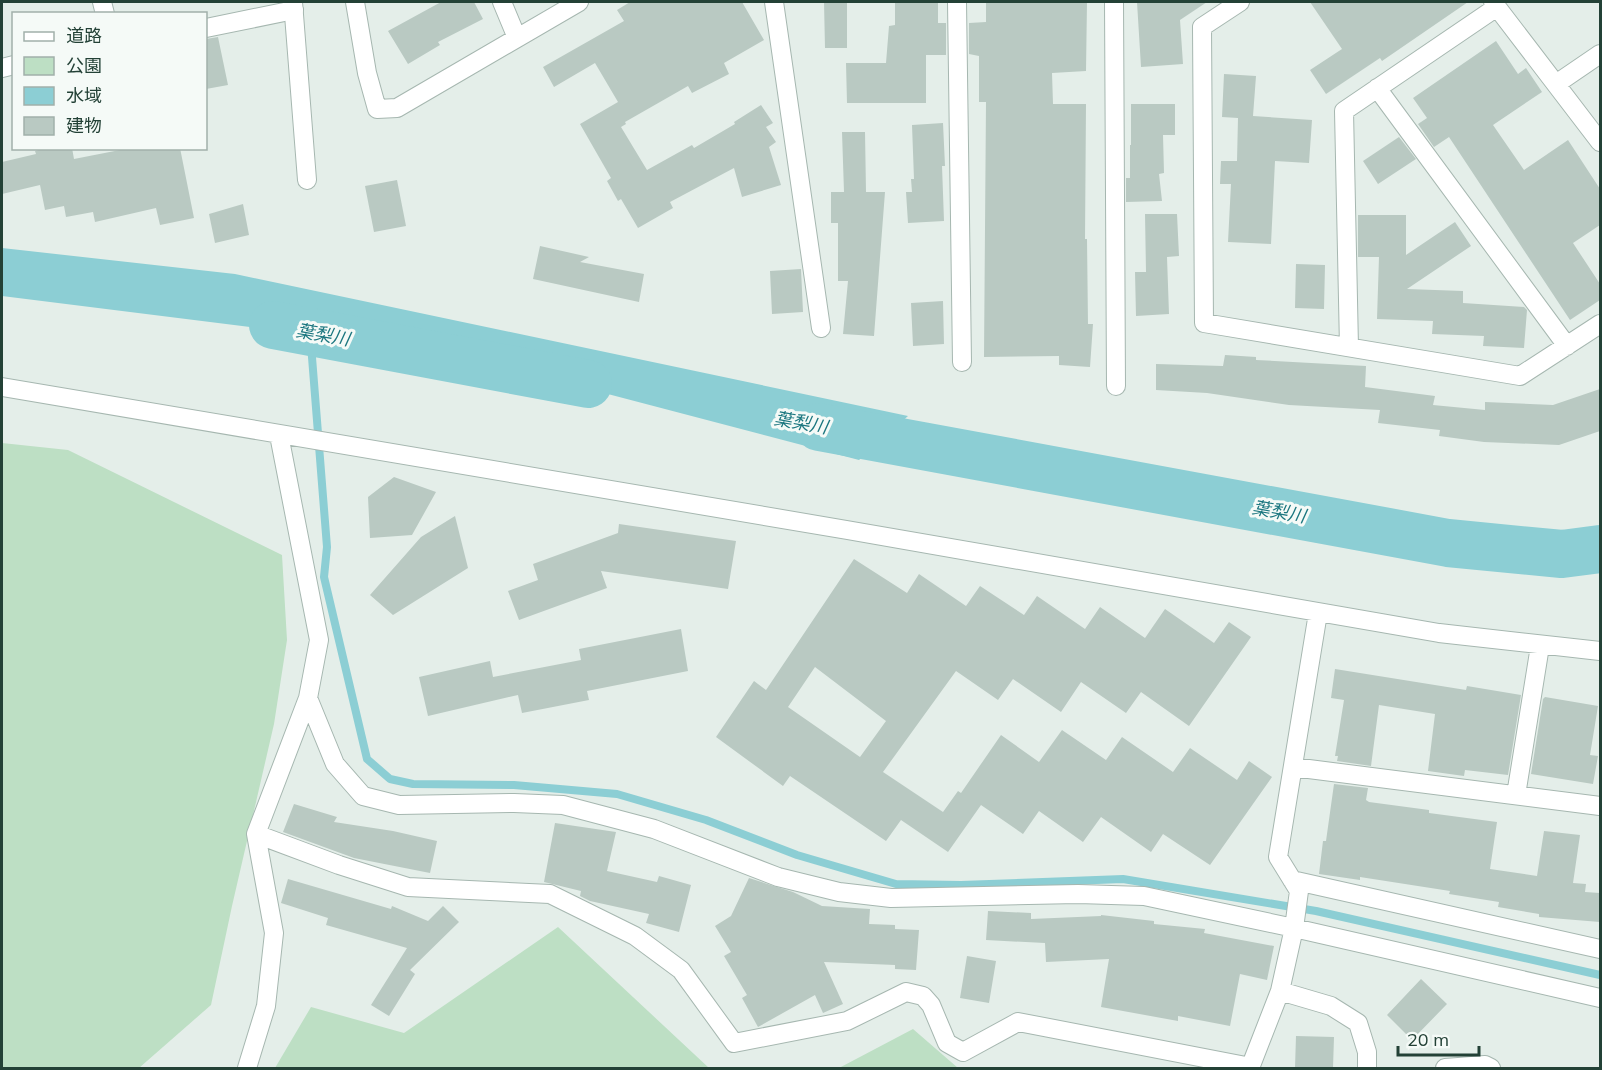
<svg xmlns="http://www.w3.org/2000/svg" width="1602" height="1070" font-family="Mulish,'Noto Sans JP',sans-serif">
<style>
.green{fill:#bddfc4}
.water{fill:#8cced4}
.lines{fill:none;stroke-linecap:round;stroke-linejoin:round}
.stream{stroke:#8cced4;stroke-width:8}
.river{stroke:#8cced4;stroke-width:48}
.building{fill:#b9c9c2;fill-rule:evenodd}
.minor-casing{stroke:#a6b7b0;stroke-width:20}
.tertiary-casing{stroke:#a6b7b0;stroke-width:20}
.minor{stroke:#fff;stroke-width:18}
.tertiary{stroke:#fff;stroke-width:18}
.labels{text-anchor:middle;stroke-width:6;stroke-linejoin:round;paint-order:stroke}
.water-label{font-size:18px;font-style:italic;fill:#1b767f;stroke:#f5faf7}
</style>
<rect width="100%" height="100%" fill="#e4eee9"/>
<!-- green -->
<path class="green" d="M2 443 68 450 282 555 287 640 274 724 232 906 211 1005 139 1068H2Z
M558 927 709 1068H275L311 1007 404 1033Z
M913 1029 958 1068H839Z"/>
<!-- water -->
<path class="water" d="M2 248 235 274 908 416 859 460 524 372 339 338 2 296Z"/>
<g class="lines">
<!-- stream -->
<path class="stream" d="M310 332 327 547 324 577 367 759 390 779 413 784 514 785 617 794 706 820 797 855 896 884 961 885 1123 879 1316 911 1600 975"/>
<!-- river -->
<path class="river" d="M273 325 588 384
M819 427 1448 543 1562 554 1600 549"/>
</g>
<!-- building -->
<path class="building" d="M441 2H474L483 19 438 42 440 45 408 64 388 31Z
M630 2H742L764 40 724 63 729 74 692 93 688 86 625 122 626 124 621 127 647 170 692 145 694 148 735 124 734 122 761 105 773 123 766 127 776 142 769 147 781 185 742 197 734 168 670 202 673 208 638 228 621 199 618 201 607 181 611 178 580 124 618 102 595 63 554 87 543 67 624 21 617 10Z
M824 2H847V48H825Z
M895 2H938V23H946V55H926V103H847L846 63H886L889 26 895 25Z
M986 2H1087L1086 71 1052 73 1053 104H1086L1085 239H1087L1088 324H1093L1090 367 1059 365V356L984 357 986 102H979V56L969 54V23L986 22Z
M1137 2H1207L1180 20 1183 64 1141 67Z
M1310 2H1468L1382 61 1380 58 1326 94 1310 70 1342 49Z
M218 37 228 85 206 89V39Z
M1496 41 1518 74 1526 68 1542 92 1493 125 1524 170 1568 140 1600 189V225L1573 243 1600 284V300L1570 320 1449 137 1434 147 1418 124 1427 118 1413 98Z
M1224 74 1256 76 1253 116 1312 120 1309 163 1275 161 1271 244 1228 242 1231 184H1220L1221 161H1237L1238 118 1222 117Z
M1131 104H1175V135H1163L1164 173 1159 174 1162 201 1126 202V178H1130V145H1131Z
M943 123 945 166H942L944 221 908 223 906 192H912L911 179H914L912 125Z
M842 132H865L866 192H885L874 336 843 334 848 281H838V223H831V192H844Z
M1399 137 1416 159 1378 184 1363 161Z
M46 148H72L74 159 130 148H180L194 218 160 225 156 208 95 222 93 212 66 217 64 206 45 210 40 185 2 194V162L36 154 35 151Z
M397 180 406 226 374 232 365 186Z
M243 204 249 235 215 243 209 214Z
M1145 214H1177L1179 256 1167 257 1169 314 1136 316 1135 272H1146Z
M1358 215H1406V255L1455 222 1471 246 1407 289 1463 291V303L1524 307 1527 310 1524 348 1483 346 1484 336 1432 334 1433 321 1377 319 1379 257H1358Z
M540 246 589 257 580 262 644 274 639 302 533 279Z
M1296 264 1325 265 1324 309 1295 308Z
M801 269 803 312 772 314 770 271Z
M943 301 944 344 913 346 911 303Z
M1225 355 1256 357V360L1366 366 1365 387 1435 396 1433 405 1485 410V402L1553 405 1600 389V431L1559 445 1484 442 1439 436 1440 430 1378 423 1380 410 1289 405 1207 393 1156 390V364L1223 366Z
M394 477 436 492 412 535 370 538 368 497Z
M455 516 468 568 393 615 370 595 421 537Z
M619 524 736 541 728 589 601 571 607 588 519 620 508 591 538 580 533 564 618 533Z
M854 559 907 593 919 574 966 606 980 586 1024 615 1037 596 1085 629 1100 607 1145 638 1165 609 1214 643 1229 622 1251 637 1189 726 1141 692 1126 713 1081 682 1061 712 1013 679 998 700 956 671 883 772 943 812 958 791 961 793 1001 735 1039 762 1062 730 1106 760 1122 737 1173 772 1190 748 1237 780 1249 761 1272 777 1210 865 1163 834 1151 852 1101 817 1083 842 1039 811 1023 834 981 805 948 852 901 820 886 841 790 776 783 786 716 737 754 681 766 690ZM815 667 886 721 860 757 788 707Z
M681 629 688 671 587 691 589 700 522 713 518 695 428 716 419 677 490 661 493 677 581 660 579 649Z
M1335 669 1466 690 1467 686 1521 695 1508 775 1465 770 1464 776 1428 771 1435 714 1379 705 1371 766 1337 761 1338 756H1335L1344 700 1331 698Z
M1545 697 1598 706 1590 755 1598 756 1593 784 1531 774 1543 699Z
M1334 784 1368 788 1366 800 1369 802 1429 810V813L1497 822 1490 869 1537 876 1544 831 1580 835 1573 883 1586 884 1585 892 1600 893V922L1539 917V914L1498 907 1499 902 1449 894 1450 891 1360 877V880L1319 874 1323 841H1326Z
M294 804 337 817 334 822 393 831 437 841 430 873 354 858 283 832Z
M555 823 616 832 607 871 657 882 659 876 691 885 679 932 646 923 649 914 590 901 580 896 581 891 544 882Z
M749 878 793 892 822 906 870 909 869 924 895 925V929L919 930 916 970 895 969V965L824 962 843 1004 823 1013 815 995 758 1027 742 998 747 995 724 956 731 952 715 926 731 916Z
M288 879 391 909 392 906 428 921 443 906 459 922 410 970 415 974 389 1016 371 1005 407 948 326 925 328 918 281 903Z
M988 911 1031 913V919L1101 916V915L1154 921V924L1205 929 1204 933 1274 946 1267 980 1240 974 1230 1026 1178 1016V1021L1101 1007 1109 959 1046 962 1045 943 986 940Z
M967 956 996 961 989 1003 960 998Z
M1421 979 1447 1004 1412 1040 1387 1015Z
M1296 1036 1334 1037 1333 1068H1295Z"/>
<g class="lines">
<defs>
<path id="minor" d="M102 2 105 14
M355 2 367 73 377 109 397 108 579 2
M502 2 517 38
M774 2 821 328
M957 2 962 362
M1114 2 1116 386
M1240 2 1202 27 1204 323 1520 376 1600 324
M1493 2 1600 142
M206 28 294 10
M2 68 14 65
M1556 84 1600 54
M1377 88 1567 346
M1349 347 1344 111 1497 7
M2 387 847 530 1439 633 1600 651
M279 435 319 640 308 698 335 764 363 796 399 805 514 803 563 805 654 829 778 877 839 892 891 898 1078 894 1144 896 1294 928 1600 998
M1293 767 1600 806
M1516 795 1540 646
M256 834 339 865 408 887 550 894 635 936 681 970 734 1043 847 1021 906 992 923 996 931 1005 947 1043 963 1052 1018 1022 1251 1067
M1292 880 1600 949
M1280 991 1331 1006 1358 1023 1367 1052V1068
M247 1068 266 1006 274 933 256 834 308 698
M1250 1068 1280 991 1294 928 1299 891 1278 857 1318 613
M1445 1068 1485 1065 1491 1068"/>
<path id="tertiary" d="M293 2 307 180"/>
</defs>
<!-- minor casing -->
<use href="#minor" class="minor-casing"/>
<!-- tertiary casing -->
<use href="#tertiary" class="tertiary-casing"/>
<!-- minor -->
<use href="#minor" class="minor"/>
<!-- tertiary -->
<use href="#tertiary" class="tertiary"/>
</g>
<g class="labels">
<!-- water labels -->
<g class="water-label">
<text transform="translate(323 335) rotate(10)" y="6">葉梨川</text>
<text transform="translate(801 423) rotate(10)" y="6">葉梨川</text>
<text transform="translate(1279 512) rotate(10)" y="6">葉梨川</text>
</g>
</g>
<!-- border -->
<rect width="1602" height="1070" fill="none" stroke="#234136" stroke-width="6"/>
<!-- legend -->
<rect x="12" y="12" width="195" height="138" fill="#f5faf7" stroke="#a1b0aa" stroke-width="1.5"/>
<rect x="24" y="32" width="30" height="9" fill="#ffffff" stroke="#a1b0aa" stroke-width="1.5"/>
<text x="66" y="42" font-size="18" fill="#234136">道路</text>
<rect x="24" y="57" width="30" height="18" fill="#bddfc4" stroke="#a1b0aa" stroke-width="1.5"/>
<text x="66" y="72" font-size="18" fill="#234136">公園</text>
<rect x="24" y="87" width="30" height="18" fill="#8cced4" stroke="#a1b0aa" stroke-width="1.5"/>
<text x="66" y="102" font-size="18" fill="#234136">水域</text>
<rect x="24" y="117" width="30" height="18" fill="#b9c9c2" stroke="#a1b0aa" stroke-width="1.5"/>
<text x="66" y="132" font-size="18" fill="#234136">建物</text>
<!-- scale -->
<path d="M1398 1046v9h81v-9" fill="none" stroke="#234136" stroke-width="3"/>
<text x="1407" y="1046" font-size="18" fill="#234136" stroke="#f5faf7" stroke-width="4.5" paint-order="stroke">20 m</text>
</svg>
